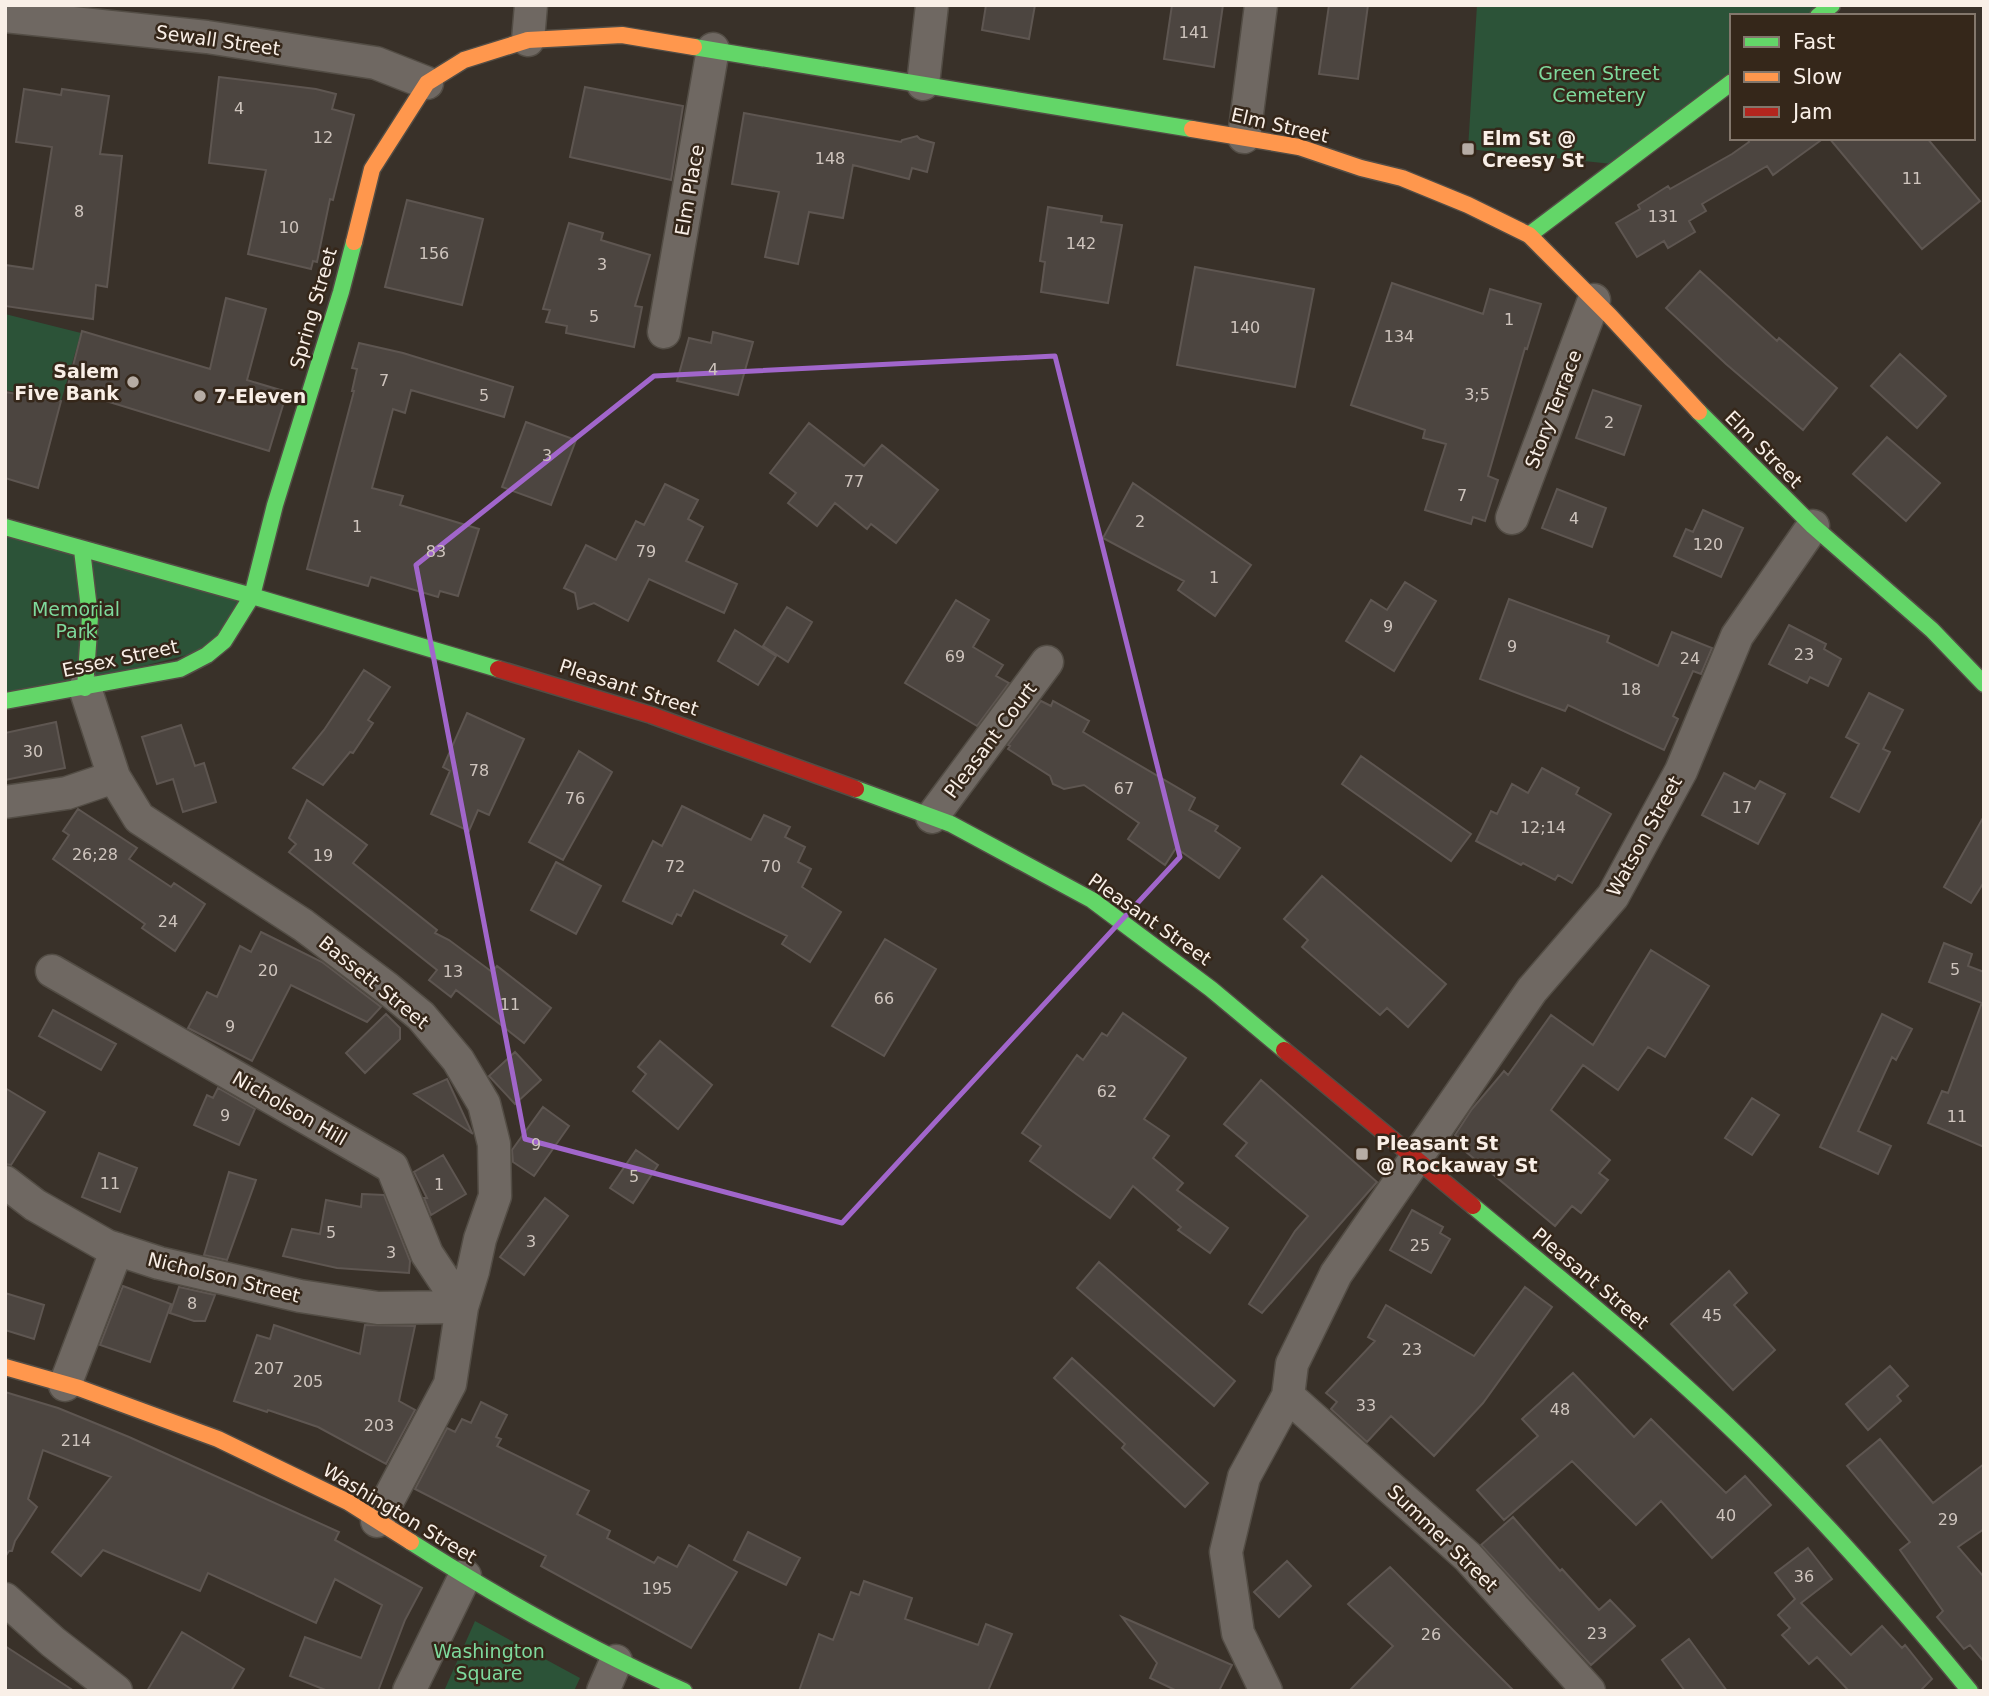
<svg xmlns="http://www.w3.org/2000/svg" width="1989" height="1696" font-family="'DejaVu Sans',sans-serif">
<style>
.green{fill:#2c5338}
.building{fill:#4c4540;stroke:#5e5651;stroke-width:2}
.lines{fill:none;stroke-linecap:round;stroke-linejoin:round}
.street-casing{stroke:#534d45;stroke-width:35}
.fast-casing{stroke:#534d45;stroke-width:19}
.slow-casing{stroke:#534d45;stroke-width:19}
.jam-casing{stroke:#534d45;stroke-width:19}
.street{stroke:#6f6862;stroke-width:32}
.fast{stroke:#63d668;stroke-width:16}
.slow{stroke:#ff974d;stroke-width:16}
.jam{stroke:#b3261e;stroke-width:16}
.marked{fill:none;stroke:#a166cb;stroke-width:5;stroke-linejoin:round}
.poi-dot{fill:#b6aca4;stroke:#35271a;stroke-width:2.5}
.labels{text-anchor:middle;stroke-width:5;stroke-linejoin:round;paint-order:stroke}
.number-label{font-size:16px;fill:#cec4bd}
.street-label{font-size:19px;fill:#f9efe7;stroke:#35271a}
.park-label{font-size:19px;fill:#7ed99c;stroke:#35271a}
.poi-label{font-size:19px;font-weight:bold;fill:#f9efe7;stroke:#35271a;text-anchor:start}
</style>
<rect width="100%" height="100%" fill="#393129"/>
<!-- green -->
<path class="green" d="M1477 5H1830L1816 16H1732V81L1622 165 1468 149Z
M5 314 81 333 61 401 5 390Z
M5 527 252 596 219 647 5 701Z
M475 1621 580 1678 574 1691H444Z"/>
<!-- building -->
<path class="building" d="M986 5H1035L1029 39 982 30Z
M1172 5H1223L1214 67 1164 59Z
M1329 5H1368L1358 79 1319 74Z
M219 77 316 89 336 94 332 109 354 115 333 200 330 199 317 262 313 261 311 269 248 254 266 170 209 163Z
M585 87 683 106 671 180 570 157Z
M24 89 61 95 62 89 109 96 100 154 122 156 107 287 96 285 93 319 5 306V265L33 269 52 147 16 142Z
M744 113 901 142 902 140 917 136 920 139 934 143 927 172 912 168 909 179 853 165 843 218 809 212 798 264 765 257 779 192 732 184Z
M1747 138H1824L1773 175 1767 166 1702 204 1706 211 1689 221 1695 232 1668 248 1664 241 1637 257 1616 223 1640 209 1638 205 1668 186 1670 189 1732 154 1749 142Z
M1829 138H1927L1980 201 1922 249Z
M407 200 483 219 462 305 385 287Z
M1048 207 1102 216 1101 222 1122 225 1108 303 1041 292 1045 262 1040 261Z
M569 223 603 233 601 240 650 255 635 306 642 307 634 347 566 333 567 326 546 322 550 310 543 309Z
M1195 267 1314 289 1295 387 1177 365Z
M1700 271 1777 341 1779 338 1837 388 1803 430 1726 364 1666 308Z
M1392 283 1483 314 1490 289 1541 304 1527 349 1525 348 1488 476 1498 480 1485 521 1473 517 1471 524 1425 510 1446 444 1423 438 1425 430 1351 405Z
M226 298 266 309 247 380 287 392 269 451 67 389 82 331 210 369Z
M713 332 753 342 738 395 677 381 689 338 711 343Z
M359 343 403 353 513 387 504 417 411 390 405 413 393 409 372 488 403 496 400 505 479 529 458 596 440 591 438 597 371 577 368 586 307 569 354 391H352L357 369 352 368Z
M1900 354 1946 396 1917 428 1871 386Z
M1593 390 1641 406 1624 455 1576 438Z
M5 392 61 401 38 488 5 478Z
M526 422 576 440 551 505 502 487Z
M809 423 864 466 882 445 938 490 896 543 871 524 867 529 835 503 817 526 788 503 796 493 770 473Z
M1887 437 1940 483 1906 521 1853 474Z
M1133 483 1251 565 1215 616 1178 590 1184 581 1103 538Z
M665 484 698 500 688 519 703 527 686 561 737 584 724 613 649 579 628 621 594 603 578 609 575 593 564 588 586 545 616 560 636 521 644 525Z
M1557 489 1606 508 1592 547 1542 528Z
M1703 510 1743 528 1721 577 1674 556 1686 529 1693 532Z
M1405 582 1436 601 1394 671 1346 641 1371 600 1387 610Z
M1509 599 1609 636 1607 642 1658 666 1672 632 1712 648 1701 674 1693 671 1673 716 1678 719 1664 750 1568 705 1565 711 1480 679Z
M956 600 989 620 973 647 1003 665 996 676 1009 683 977 726 905 683Z
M787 607 812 622 788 662 763 646Z
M1789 625 1826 644 1824 649 1841 659 1828 686 1810 677 1807 683 1769 664Z
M735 630 776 656 758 685 718 661Z
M364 670 390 687 368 720 373 723 353 753 350 752 323 785 293 768 324 730Z
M1869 693 1903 710 1883 749 1890 752 1859 812 1831 797 1859 744 1846 737Z
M1041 701 1051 706 1053 701 1089 721 1083 732 1195 798 1189 810 1218 826 1215 831 1240 848 1219 878 1176 848 1165 865 1128 839 1139 823 1084 785 1064 789 1053 784 1050 776 1008 749 1010 746 1008 745Z
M467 713 524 739 489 815 478 810 469 831 431 814 450 771 443 767Z
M56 722 65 768 5 780V733Z
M181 725 195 766 204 763 216 802 183 812 173 779 157 784 142 737Z
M579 751 612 772 563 860 529 842Z
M1361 756 1471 834 1451 861 1342 784Z
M1542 768 1579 788 1576 794 1611 814 1572 883 1558 875 1555 880 1523 863 1521 865 1476 841 1491 811 1497 814 1512 784 1528 793Z
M1724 773 1755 789 1760 781 1785 794 1758 844 1702 815Z
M307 800 367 845 353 863 437 930 435 933 449 940 492 972 497 966 551 1008 524 1043 456 990 451 997 429 980 437 970 289 852 296 844 289 838Z
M682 806 751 840 764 815 790 827 785 837 805 847 798 862 811 869 802 887 841 912 810 962 782 944 787 936 694 890 681 916 677 914 672 924 623 901 653 841 662 846Z
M78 809 137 848 129 859 171 887 174 883 205 904 175 951 142 928 145 924 53 859 69 835 63 831Z
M1984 816V882L1971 903 1944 887Z
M556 862 601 886 576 934 531 910Z
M1322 876 1446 984 1408 1027 1387 1008 1380 1015 1302 947 1308 940 1284 919Z
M261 932 322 962 381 1007 367 1022 291 985 252 1061 188 1028 207 992 217 997 240 946 251 952Z
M885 939 936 969 884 1056 832 1026Z
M1944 943 1972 954 1968 966 1984 972V1004L1929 982Z
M1651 950 1709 986 1665 1057 1648 1047 1618 1090 1583 1065 1551 1110 1610 1160 1599 1173 1608 1180 1581 1213 1572 1206 1555 1226 1466 1152 1470 1148 1455 1135 1472 1109 1504 1071 1508 1075 1551 1015 1593 1045Z
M1981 1005H1984V1147L1928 1123 1942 1091 1948 1093Z
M53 1010 116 1044 101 1070 39 1036Z
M1123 1013 1186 1058 1144 1119 1169 1136 1153 1158 1183 1183 1177 1190 1228 1228 1210 1253 1178 1230 1181 1227 1133 1186 1110 1218 1030 1161 1041 1146 1022 1133 1077 1055 1083 1060 1102 1033 1107 1036Z
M386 1014 400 1028V1039L365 1073 346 1053Z
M1882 1014 1912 1029 1896 1060 1892 1057 1858 1131 1891 1146 1878 1174 1820 1147Z
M660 1041 712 1085 678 1129 633 1091 646 1074 638 1067Z
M515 1052 541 1080 515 1104 489 1076Z
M447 1079 472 1133 473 1134 414 1094Z
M1261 1080 1377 1182 1262 1313 1249 1304 1295 1231 1308 1216 1236 1156 1247 1143 1224 1124Z
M5 1088 45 1112 11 1165 5 1164Z
M218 1088 255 1109 239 1145 194 1125 207 1095 213 1098Z
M1752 1098 1779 1115 1752 1155 1725 1138Z
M543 1107 569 1126 534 1176 513 1162 512 1150Z
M636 1150 658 1165 633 1203 610 1188Z
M99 1153 137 1168 120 1212 82 1197Z
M443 1155 466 1194 431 1215 424 1198H427L414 1172Z
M229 1172 256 1180 227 1260 204 1255Z
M362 1194 384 1195 410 1261 409 1273 337 1268 283 1256 292 1229 320 1234 326 1200 361 1207Z
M545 1198 568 1216 524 1275 500 1257Z
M1412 1210 1443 1227 1440 1233 1450 1239 1431 1273 1390 1250Z
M1099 1262 1235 1381 1214 1406 1077 1288Z
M1729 1271 1747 1293 1734 1305 1775 1350 1733 1390 1671 1324Z
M123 1286 171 1304 150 1362 100 1345Z
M179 1287 215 1295 205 1321H194L170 1313Z
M1525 1287 1552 1307 1483 1403 1434 1456 1391 1416 1367 1442 1331 1409 1337 1402 1326 1393 1375 1341 1368 1337 1386 1305 1474 1356Z
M5 1293 44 1305 34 1339 5 1330Z
M274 1325 360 1354 365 1325 415 1326 399 1401 415 1410 386 1464 318 1427 268 1410 267 1412 234 1401 257 1335 270 1339Z
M1072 1358 1208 1483 1185 1507 1122 1448 1125 1444 1054 1378Z
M1890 1366 1908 1386 1897 1396 1901 1401 1868 1430 1846 1404Z
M1573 1373 1634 1437 1651 1419 1726 1493 1745 1476 1771 1505 1712 1558 1661 1501 1636 1525 1572 1461 1504 1520 1477 1490 1538 1436 1522 1419Z
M5 1392 58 1408 129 1437 339 1532 335 1540 422 1588 405 1620 378 1691H328L290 1676 305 1637 361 1658 382 1605 335 1579 316 1623 208 1573 200 1591 103 1550 81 1576 52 1552 111 1477 43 1450 28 1499 37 1507 15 1541 12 1551H9L5 1557Z
M481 1402 507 1415 496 1437 501 1439 497 1446 589 1491 577 1514 610 1531 607 1538 654 1563 658 1557 677 1567 689 1545 737 1572 691 1648 541 1566 546 1556 415 1489 447 1428 455 1432 462 1419 471 1423Z
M1880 1439 1933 1503 1984 1464V1529L1958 1547 1984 1577V1662L1970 1645 1964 1649 1937 1617 1943 1611 1900 1550 1910 1542 1847 1466Z
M1513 1517 1560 1571 1562 1569 1599 1610 1610 1600 1635 1626 1591 1665 1481 1545Z
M748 1532 800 1558 786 1585 734 1560Z
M1808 1548 1832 1579 1801 1603 1851 1655 1882 1626 1902 1648 1905 1645 1932 1679 1920 1691H1849L1817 1657 1809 1664 1782 1635 1790 1628 1778 1615 1795 1599 1775 1573Z
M1287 1561 1311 1586 1279 1617 1254 1592Z
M1390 1567 1514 1691H1349L1393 1646 1348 1604Z
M864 1581 912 1598 905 1619 978 1645 986 1624 1012 1634 988 1691H799L819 1634 833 1640 851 1592 859 1595Z
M1122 1617 1232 1665 1219 1691H1177L1150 1678 1157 1663Z
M182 1632 244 1669 231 1691H147Z
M1689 1639 1727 1691H1685L1662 1660Z
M5 1646 74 1691H5Z"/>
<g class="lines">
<defs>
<path id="street" d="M5 16 207 37 376 63 427 83
M528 40 531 5
M923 84 932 5
M1244 137 1261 5
M664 332 713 49
M1512 518 1594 300
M85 688 114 777 139 818 303 925 387 988 421 1016 458 1060 484 1104 494 1144 495 1196 480 1239 473 1271 462 1307 450 1384 377 1521
M5 802 67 793 114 777
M932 817 1047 662
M52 971 392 1167 427 1254 462 1307
M5 1182 35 1205 107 1246 159 1263 300 1296 378 1308 462 1307
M65 1385 117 1249
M1288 1396 1468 1557 1589 1691
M5 1599 53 1642 116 1691
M409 1691 465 1576
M603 1691 616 1661
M1266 1691 1238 1633 1226 1552 1244 1477 1288 1396 1292 1364 1336 1274 1532 990 1613 896 1681 771 1737 636 1813 526"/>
<path id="fast" d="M1818 16 1832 5
M694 47 1192 129
M1529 235 1732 82
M354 242 341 292 275 505 252 596 498 669
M1699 412 1813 526 1932 630 1984 684
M5 527 252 596 224 641 207 655 180 669 5 701
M82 550 90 617 85 688
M856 789 951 824 1092 900 1211 989 1284 1050
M1473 1206C1568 1285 1665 1363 1753 1450 1830 1526 1902 1608 1970 1691
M411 1542C499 1598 589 1649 684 1691"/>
<path id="slow" d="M1192 129 1299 147 1361 168 1402 178 1468 205 1529 235 1610 316 1699 412
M354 242 372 169 427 83 464 60 528 40 622 35 694 47
M5 1367 79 1388 218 1439 348 1502 411 1542"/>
<path id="jam" d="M498 669 651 715 856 789
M1284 1050 1473 1206"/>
</defs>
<!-- street casing -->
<use href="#street" class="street-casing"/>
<!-- fast casing -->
<use href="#fast" class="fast-casing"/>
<!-- slow casing -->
<use href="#slow" class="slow-casing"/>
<!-- jam casing -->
<use href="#jam" class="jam-casing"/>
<!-- street -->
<use href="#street" class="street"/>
<!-- fast -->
<use href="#fast" class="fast"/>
<!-- slow -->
<use href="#slow" class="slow"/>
<!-- jam -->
<use href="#jam" class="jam"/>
</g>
<!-- marked area -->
<path class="marked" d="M1055 356 1180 857 842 1223 525 1139 416 565 654 376Z"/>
<!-- markers -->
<g class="poi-dot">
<rect x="1461" y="142" width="14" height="14" rx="3.5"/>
<circle cx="133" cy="382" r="7"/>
<circle cx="200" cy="396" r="7"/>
<rect x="1355" y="1147" width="14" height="14" rx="3.5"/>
</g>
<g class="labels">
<!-- number labels -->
<g class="number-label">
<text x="1194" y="38">141</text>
<text x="239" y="114">4</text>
<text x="323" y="143">12</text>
<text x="830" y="164">148</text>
<text x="1912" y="184">11</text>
<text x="79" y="217">8</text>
<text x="1663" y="222">131</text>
<text x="289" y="233">10</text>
<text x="1081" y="249">142</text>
<text x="434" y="259">156</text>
<text x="602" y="270">3</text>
<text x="594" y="322">5</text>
<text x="1509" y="325">1</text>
<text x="1245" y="333">140</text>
<text x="1399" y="342">134</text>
<text x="713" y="375">4</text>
<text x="384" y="386">7</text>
<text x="1477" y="400">3;5</text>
<text x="484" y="401">5</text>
<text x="1609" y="428">2</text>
<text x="547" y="461">3</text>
<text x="854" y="487">77</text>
<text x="1462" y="501">7</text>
<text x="1574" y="524">4</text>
<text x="1140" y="527">2</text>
<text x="357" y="532">1</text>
<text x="1708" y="550">120</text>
<text x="436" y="557">83</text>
<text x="646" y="557">79</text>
<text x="1214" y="583">1</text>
<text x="1388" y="632">9</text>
<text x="1512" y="652">9</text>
<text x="1804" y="660">23</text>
<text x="955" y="662">69</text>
<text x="1690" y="664">24</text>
<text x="1631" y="695">18</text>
<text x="33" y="757">30</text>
<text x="479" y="776">78</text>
<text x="1124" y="794">67</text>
<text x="575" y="804">76</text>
<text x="1742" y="813">17</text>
<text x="1543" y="833">12;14</text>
<text x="95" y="860">26;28</text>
<text x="323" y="861">19</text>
<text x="675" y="872">72</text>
<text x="771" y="872">70</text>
<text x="168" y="927">24</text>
<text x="1955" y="975">5</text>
<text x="268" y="976">20</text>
<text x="453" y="977">13</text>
<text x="884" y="1004">66</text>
<text x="510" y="1010">11</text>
<text x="230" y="1032">9</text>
<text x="1107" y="1097">62</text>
<text x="225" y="1121">9</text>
<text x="1957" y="1122">11</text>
<text x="536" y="1150">9</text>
<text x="634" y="1182">5</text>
<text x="110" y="1189">11</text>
<text x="439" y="1190">1</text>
<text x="331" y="1238">5</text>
<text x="531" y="1247">3</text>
<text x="1420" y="1251">25</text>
<text x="391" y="1258">3</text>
<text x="192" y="1309">8</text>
<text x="1712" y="1321">45</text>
<text x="1412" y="1355">23</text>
<text x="269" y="1374">207</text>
<text x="308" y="1387">205</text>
<text x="1366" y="1411">33</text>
<text x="1560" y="1415">48</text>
<text x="379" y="1431">203</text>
<text x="76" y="1446">214</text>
<text x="1726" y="1521">40</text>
<text x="1948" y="1525">29</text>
<text x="1804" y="1582">36</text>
<text x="657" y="1594">195</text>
<text x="1597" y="1639">23</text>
<text x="1431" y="1640">26</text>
</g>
<!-- street labels -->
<g class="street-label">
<text transform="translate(218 40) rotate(8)" y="7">Sewall Street</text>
<text transform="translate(1280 125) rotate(13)" y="7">Elm Street</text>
<text transform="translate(689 190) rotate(-80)" y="7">Elm Place</text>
<text transform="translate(313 308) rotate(-74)" y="7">Spring Street</text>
<text transform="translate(1553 409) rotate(-69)" y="7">Story Terrace</text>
<text transform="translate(1764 449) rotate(45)" y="7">Elm Street</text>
<text transform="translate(120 658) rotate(-12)" y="7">Essex Street</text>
<text transform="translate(629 687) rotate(18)" y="7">Pleasant Street</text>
<text transform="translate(990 740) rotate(-53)" y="7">Pleasant Court</text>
<text transform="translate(1644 836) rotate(-61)" y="7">Watson Street</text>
<text transform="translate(1150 919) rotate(35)" y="7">Pleasant Street</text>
<text transform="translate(374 982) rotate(39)" y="7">Bassett Street</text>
<text transform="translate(290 1108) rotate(30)" y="7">Nicholson Hill</text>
<text transform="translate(224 1277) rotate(14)" y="7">Nicholson Street</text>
<text transform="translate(1591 1278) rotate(40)" y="7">Pleasant Street</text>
<text transform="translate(400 1513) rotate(31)" y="7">Washington Street</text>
<text transform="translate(1443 1538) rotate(44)" y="7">Summer Street</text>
</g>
<!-- park labels -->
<g class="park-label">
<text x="1599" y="80">Green Street<tspan x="1599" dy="22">Cemetery</tspan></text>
<text x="76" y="616">Memorial<tspan x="76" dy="22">Park</tspan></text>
<text x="489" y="1658">Washington<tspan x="489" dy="22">Square</tspan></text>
</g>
<!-- poi labels -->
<g class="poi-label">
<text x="1482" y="145">Elm St @<tspan x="1482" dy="22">Creesy St</tspan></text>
<text x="119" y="378" text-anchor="end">Salem<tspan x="119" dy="22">Five Bank</tspan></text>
<text x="214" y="403">7-Eleven</text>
<text x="1376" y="1150">Pleasant St<tspan x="1376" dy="22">@ Rockaway St</tspan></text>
</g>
</g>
<!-- border -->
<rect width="1989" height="1696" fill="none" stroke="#f9efe7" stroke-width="14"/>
<!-- legend -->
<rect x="1730" y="14" width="245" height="126" fill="#35271a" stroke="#83776c" stroke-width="2"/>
<rect x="1744" y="37" width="35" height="10" fill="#63d668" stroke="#83776c" stroke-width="2"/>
<text x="1793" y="49" font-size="21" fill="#f9efe7">Fast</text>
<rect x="1744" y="72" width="35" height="10" fill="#ff974d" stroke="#83776c" stroke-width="2"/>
<text x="1793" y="84" font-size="21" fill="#f9efe7">Slow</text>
<rect x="1744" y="107" width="35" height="10" fill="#b3261e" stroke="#83776c" stroke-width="2"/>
<text x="1793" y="119" font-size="21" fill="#f9efe7">Jam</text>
</svg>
